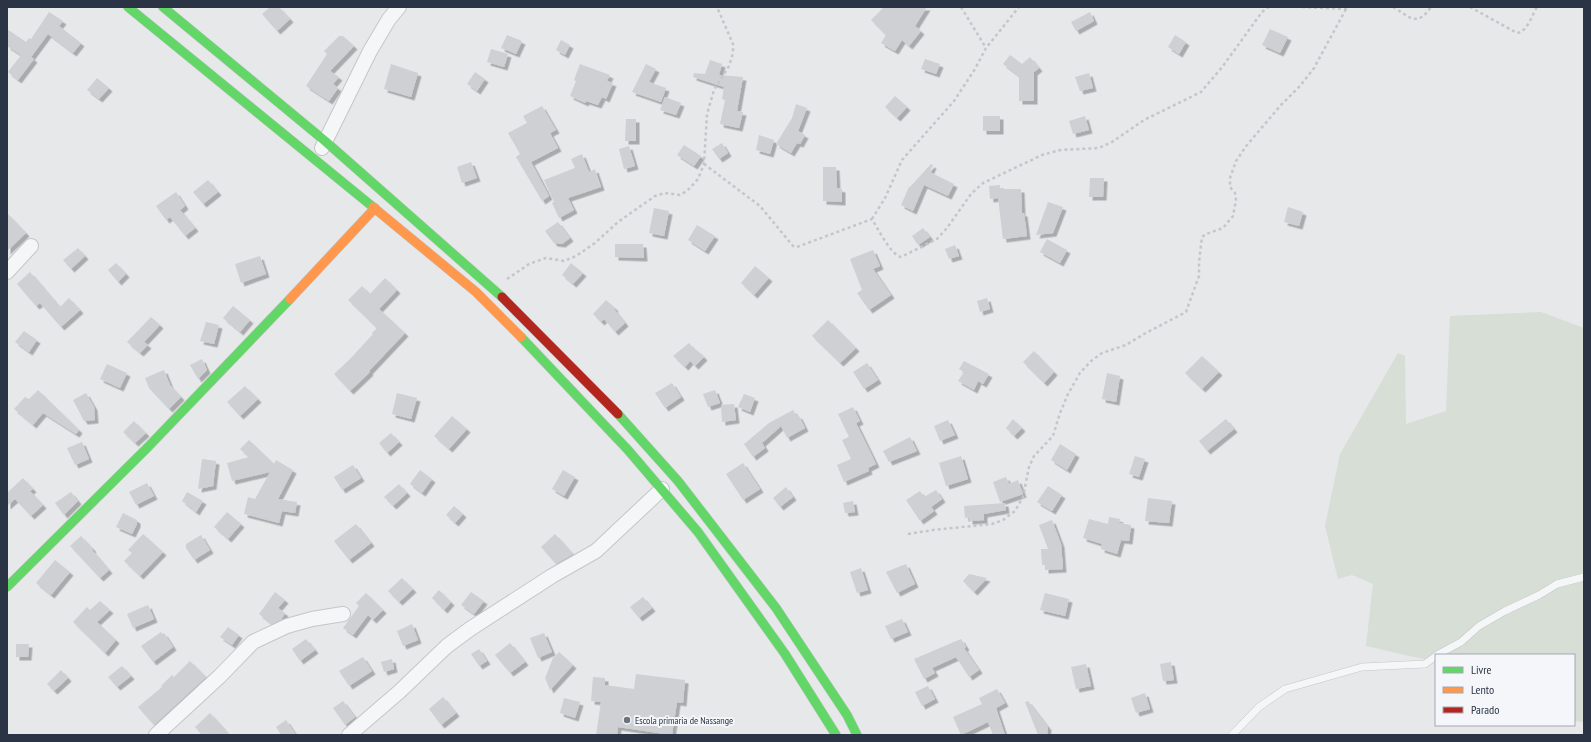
<svg xmlns="http://www.w3.org/2000/svg" width="1591" height="742" font-family="'PT Sans Narrow',sans-serif">
<style>
.green{fill:#d6ded6}
.building{fill:#ced0d3;filter:url(#shadow)}
.lines{fill:none;stroke-linecap:round;stroke-linejoin:round}
.lane-casing{stroke:#c4c6c8;stroke-width:8}
.street-casing{stroke:#c4c6c8;stroke-width:16}
.fast-casing{stroke:#c4c6c8;stroke-width:10}
.slow-casing{stroke:#c4c6c8;stroke-width:10}
.jam-casing{stroke:#c4c6c8;stroke-width:10}
.path{stroke:#c5c6ca;stroke-width:2.5;stroke-dasharray:3 3;stroke-linecap:butt}
.lane{stroke:#f5f6f7;stroke-width:7}
.street{stroke:#f5f6f7;stroke-width:14}
.fast{stroke:#63d668;stroke-width:9}
.slow{stroke:#ff974d;stroke-width:9}
.jam{stroke:#b3261e;stroke-width:9}
.poi-dot{fill:#6c737f;stroke:#f4f6f9;stroke-width:1.5}
.labels{text-anchor:middle;stroke-width:4;stroke-linejoin:round;paint-order:stroke}
.poi-label{font-size:10px;fill:#2b3445;stroke:#f4f6f9;text-anchor:start}
</style>
<defs>
<filter id="shadow"><feDropShadow dx="3.5" dy="3.5" stdDeviation="0" flood-color="#0004"/></filter>
</defs>
<rect width="100%" height="100%" fill="#e6e8ea"/>
<!-- green -->
<path class="green" d="M1541 312 1584 328V722L1574 721V655H1436V662L1366 646 1373 584 1352 575 1338 579 1325 526 1340 454 1398 353 1405 356 1406 424 1446 411 1450 316Z"/>
<!-- building -->
<path class="building" d="M270 7H279L290 19 277 31 262 14Z
M884 7H927L915 26 921 31 909 46 902 40 895 51 881 43 886 35 871 20Z
M49 12 63 21 59 26 81 43 73 53 48 34 31 57 34 59 18 80 8 72 21 55 7 46V29L26 42 29 38 31 39Z
M1090 12 1094 21 1076 31 1071 22Z
M1270 29 1288 37 1280 53 1262 45Z
M507 35 522 41 516 54 501 48Z
M1175 35 1186 42 1179 54 1168 47Z
M339 36H343L354 46 330 71 339 77 333 84 338 88 329 101 306 86 327 54 324 51Z
M561 40 570 45 565 55 556 50Z
M491 49 508 54 504 67 487 62Z
M1010 55 1022 64 1030 57 1039 68 1034 72V101H1019V76L1003 64Z
M925 59 940 64 936 74 921 69Z
M710 60 722 64 719 75 743 77 737 111 743 112 739 128 720 124 725 100 722 99 724 87 693 77 694 73 705 74Z
M391 64 418 73 411 97 384 89Z
M580 64 610 75 607 81 613 83 606 99 602 97 598 105 586 101 585 103 570 96 576 81 574 80Z
M646 64 656 69 649 82 666 88 661 102 632 92Z
M475 72 485 79 477 91 467 84Z
M1089 73 1093 88 1080 91 1075 77Z
M97 78 109 88 99 99 87 90Z
M895 96 907 107 897 118 885 107Z
M665 97 681 103 676 115 660 110Z
M796 104 807 108 798 131 805 135 800 144 797 143 791 153 776 144 792 118Z
M542 106 556 130 550 133 558 148 531 162 549 196 542 201 516 157 520 154 508 133 527 123 523 116Z
M983 116H1000V131H983Z
M1085 116 1089 130 1073 134 1069 121Z
M626 119H636V141H625Z
M759 135 774 140 770 154 756 150Z
M722 143 728 153 719 159 712 149Z
M684 145 701 156 694 166 677 155Z
M629 146 635 166 624 169 619 149Z
M582 154 589 172 595 169 601 187 568 198 574 210 559 218 552 203 554 202 544 180 575 168 571 159Z
M471 162 477 178 462 183 457 167Z
M931 164 933 165 930 172 954 184 948 196 924 185 913 211 901 205 909 187H910Z
M823 167H836L837 188 842 189V202L823 201Z
M1090 178H1104L1103 197H1089Z
M208 180 218 192 203 204 193 192Z
M1000 185V189H1021L1022 213H1024L1027 236 1003 239 998 198 990 199 989 186Z
M176 192 185 206 180 210 195 228 185 236 170 217 166 220 156 206Z
M1048 202 1063 207 1053 233 1036 235Z
M1288 207 1303 212 1299 226 1284 222Z
M654 208 669 211 664 236 649 233Z
M7 213 26 233 7 251Z
M558 222 570 238 562 244 554 243 545 231Z
M697 225 715 236 705 251 688 240Z
M923 228 930 237 918 245 912 236Z
M1047 239 1067 250 1060 263 1040 252Z
M615 244H643L644 258 615 257Z
M955 245 959 256 949 259 945 249Z
M78 248 85 256 71 269 63 260Z
M873 250 880 266 873 269 891 295 869 310 857 293 862 290 850 259Z
M260 256 266 274 241 283 235 264Z
M116 263 126 274 118 282 108 270Z
M571 263 583 273 573 284 562 275Z
M755 266 769 278 754 295 741 283Z
M30 272 60 307 69 298 80 310 61 327 40 303 36 306 17 284Z
M385 278 397 290 379 309 405 333 369 371 370 372 350 391 334 374 350 359 373 334 372 333 377 328 348 300 362 286 370 294Z
M987 298 990 309 980 312 977 301Z
M606 300 615 308 614 309 625 323 615 332 604 319 601 322 593 314Z
M233 306 250 320 240 332 223 318Z
M151 317 160 325 144 342 148 345 140 353 127 342Z
M828 320 856 348 840 363 812 336Z
M206 322 219 325 214 344 200 341Z
M24 331 37 340 29 352 15 342Z
M689 343 696 351 697 350 704 357 695 366 690 361 685 367 673 356Z
M1034 351 1054 372 1044 383 1023 362Z
M1202 356 1219 372 1202 389 1185 373Z
M202 359 207 370 198 379 190 365Z
M964 361 989 374 983 384 978 381 974 390 958 381 964 372 959 369Z
M867 363 878 380 864 389 853 372Z
M107 364 127 373 120 388 100 379Z
M164 370 170 385 181 397 169 409 149 388 145 378Z
M1107 373 1120 376 1116 402 1102 399Z
M672 383 681 397 665 408 655 393Z
M245 386 258 399 240 416 227 402Z
M38 390 79 430 76 434 43 413 33 425 14 409 25 397 29 399Z
M715 390 720 403 708 407 703 394Z
M86 393 94 407 95 420 84 421 73 400Z
M397 393 417 398 411 419 392 414Z
M744 394 755 398 750 412 738 407Z
M734 404 736 420 722 422 721 405Z
M853 407 860 421 856 423 876 464 868 468 869 471 844 482 837 465 851 459 842 440 849 437 838 414Z
M793 410 795 413 794 414 799 416 805 428 787 438 781 426 762 443 765 448 753 457 744 444 769 423Z
M452 416 467 429 449 449 434 436Z
M1013 419 1022 428 1014 436 1006 428Z
M1226 419 1234 429 1207 451 1199 441Z
M948 420 955 435 940 441 934 426Z
M134 421 146 433 135 443 123 432Z
M391 433 399 442 387 453 379 443Z
M910 437 917 451 889 462 883 451Z
M249 440 274 464 276 460 293 470 278 499 297 502 295 513 282 511 279 523 244 514 248 497 255 499 270 472 232 481 227 463 249 457 240 449Z
M82 442 89 459 75 465 67 448Z
M1060 444 1076 454 1067 470 1051 460Z
M961 456 968 479 946 486 939 463Z
M1135 456 1145 459 1139 477 1129 474Z
M202 459 216 461 213 486 198 489Z
M743 463 760 489 743 500 726 474Z
M353 465 361 478 342 490 334 477Z
M420 470 432 479 422 493 410 484Z
M563 470 575 477 564 496 552 489Z
M1006 477 1009 484 1018 480 1023 494 1000 502 993 482Z
M23 478 33 489 30 491 43 505 31 516 15 499 7 506V493Z
M147 483 154 496 136 505 129 492Z
M399 484 407 493 393 506 384 497Z
M1048 486 1062 495 1052 511 1037 502Z
M786 487 793 497 780 507 773 498Z
M936 490 942 499 931 507 934 511 920 521 906 500 920 491 924 497Z
M71 492 78 501 64 515 55 503Z
M187 492 203 501 196 512 182 501Z
M1148 498 1172 501 1169 523 1145 521Z
M853 501 855 512 845 513 843 503Z
M1005 503 1006 510 984 514V520L969 521V517L965 518 964 506Z
M454 506 463 514 455 523 446 515Z
M227 512 241 524 228 539 214 527Z
M123 513 137 520V524L132 534 116 527Z
M1109 517 1120 519 1119 523 1131 525 1129 541 1121 540 1117 554 1101 549 1102 544 1083 538 1089 519 1108 524Z
M1052 520 1061 544 1063 569 1045 570V565H1042L1041 549H1048L1039 525Z
M356 524 371 543 349 560 334 541Z
M143 534 163 552 140 576 124 561 132 553 128 550Z
M555 534 573 554 556 564 541 547Z
M201 535 210 550 194 560 186 548V544Z
M81 536 93 549 92 550 109 570 100 578 70 546Z
M55 560 70 572 51 595 36 583Z
M906 564 915 584 897 593 886 572Z
M861 568 868 590 857 593 850 572Z
M969 574 987 578 974 592 963 581Z
M402 578 413 589 399 602 388 591Z
M439 590 451 602 444 610 432 598Z
M275 592 285 600 278 608 285 613 281 620 272 624 259 614Z
M471 592 484 601 474 614 461 605Z
M366 593 383 610 373 620 368 615 353 635 343 628 359 606 356 603Z
M1045 593 1069 599 1065 616 1040 610Z
M643 597 652 608 639 618 630 607Z
M100 601 110 610 97 622 116 640 105 653 73 622 87 607 90 610Z
M148 605 154 619 133 628 127 614Z
M902 619 908 632 891 639 885 626Z
M412 624 418 640 403 646 397 631Z
M228 627 239 635 232 645 220 637Z
M161 632 162 634 164 633 173 647 153 662 141 646Z
M544 633 552 652 538 658 530 638Z
M306 639 315 650 300 661 292 649Z
M961 639 966 647 964 648 979 670 969 677 956 657 932 668 935 673 924 679 914 659Z
M510 643 525 662 510 673 495 655Z
M16 644H29L28 657H16Z
M479 649 487 661 479 666 471 654Z
M559 652 573 665 550 690 545 678 553 658Z
M363 657 372 671 349 686 339 671Z
M392 659 394 669 384 672 381 662Z
M190 661 206 677 154 725 138 707 162 687 161 686 172 675 174 677Z
M1171 662 1174 680 1163 681 1160 664Z
M1086 664 1091 686 1076 689 1071 667Z
M122 666 131 676 117 687 108 677Z
M61 670 68 678 54 691 47 684Z
M636 674 685 680 683 703 677 702 672 735 618 727 617 735H596L601 702 591 701 593 677 605 678V685L634 689Z
M928 686 935 699 922 706 915 692Z
M997 689 1005 703 996 708 1005 735H993L988 722 961 735 953 717 982 704 979 698Z
M1145 693 1150 709 1136 713 1131 698Z
M443 697 456 713 441 725 429 709Z
M564 698 580 702 575 718 560 713Z
M343 701 355 717 345 725 333 708Z
M1028 701 1048 727 1047 735H1038L1025 702Z
M210 713 219 723 229 735H202L195 727Z
M286 720 296 735H281L276 727Z"/>
<g class="lines">
<defs>
<path id="lane" d="M1437 655 1461 642 1479 626 1505 611 1539 595 1557 584 1584 577
M1232 735 1259 707 1285 689 1362 667 1425 664 1436 656"/>
<path id="street" d="M322 148 370 51 389 19 399 7
M7 272 31 246
M156 735 220 676 253 642 287 626 312 619 343 614
M349 735 399 692 447 646 470 629 552 576 596 551 662 489"/>
<path id="fast" d="M128 7 373 207
M163 7 325 141 502 297
M521 337 628 450 698 532 785 654 836 735
M618 414 678 481 776 608 847 715 857 735
M7 587 148 447 290 299"/>
<path id="slow" d="M373 207 476 292 521 337
M290 299 375 208"/>
<path id="jam" d="M502 297 618 414"/>
</defs>
<!-- lane casing -->
<use href="#lane" class="lane-casing"/>
<!-- street casing -->
<use href="#street" class="street-casing"/>
<!-- fast casing -->
<use href="#fast" class="fast-casing"/>
<!-- slow casing -->
<use href="#slow" class="slow-casing"/>
<!-- jam casing -->
<use href="#jam" class="jam-casing"/>
<!-- path -->
<path class="path" d="M961 7 986 48
M1302 7 1346 9 1348 7
M1393 7C1411 18 1417 27 1431 7
M1470 7 1517 33C1527 32 1532 15 1537 7
M704 164 760 206 793 246 797 247 872 219C878 229 891 255 901 257L937 239 947 228 971 194 983 183 1042 155 1060 150 1099 148 1112 142 1144 120 1201 92 1223 66 1262 12 1269 7
M872 219 885 198 902 160 954 101 975 69 986 48 1019 7
M507 279 529 264 546 258 564 261 576 256 595 243 618 222 655 196 665 193 680 195 687 191 698 179 704 164 707 114 714 90 729 66 733 53V44L717 7
M908 534 933 530 992 524 1003 520 1015 511 1023 497 1029 467 1034 456 1053 436 1060 413 1068 394 1080 373 1091 361 1102 353 1126 345 1144 334 1186 312 1199 276V262L1202 237 1206 234 1223 228 1233 216 1236 200 1235 193 1230 187V178L1236 161 1247 145 1281 105 1300 86 1314 68 1346 9"/>
<!-- lane -->
<use href="#lane" class="lane"/>
<!-- street -->
<use href="#street" class="street"/>
<!-- fast -->
<use href="#fast" class="fast"/>
<!-- slow -->
<use href="#slow" class="slow"/>
<!-- jam -->
<use href="#jam" class="jam"/>
</g>
<!-- markers -->
<circle class="poi-dot" cx="627" cy="720" r="4"/>
<g class="labels">
<!-- poi labels -->
<g class="poi-label">
<text x="635" y="724">Escola primaria de Nassange</text>
</g>
</g>
<!-- border -->
<rect width="1591" height="742" fill="none" stroke="#2b3445" stroke-width="16"/>
<!-- legend -->
<rect x="1435" y="654" width="140" height="72" fill="#f4f6f9" stroke="#a4a8b1"/>
<rect x="1443" y="667" width="20" height="6" fill="#63d668" stroke="#a4a8b1"/>
<text x="1471" y="674" font-size="12" fill="#2b3445">Livre</text>
<rect x="1443" y="687" width="20" height="6" fill="#ff974d" stroke="#a4a8b1"/>
<text x="1471" y="694" font-size="12" fill="#2b3445">Lento</text>
<rect x="1443" y="707" width="20" height="6" fill="#b3261e" stroke="#a4a8b1"/>
<text x="1471" y="714" font-size="12" fill="#2b3445">Parado</text>
</svg>
